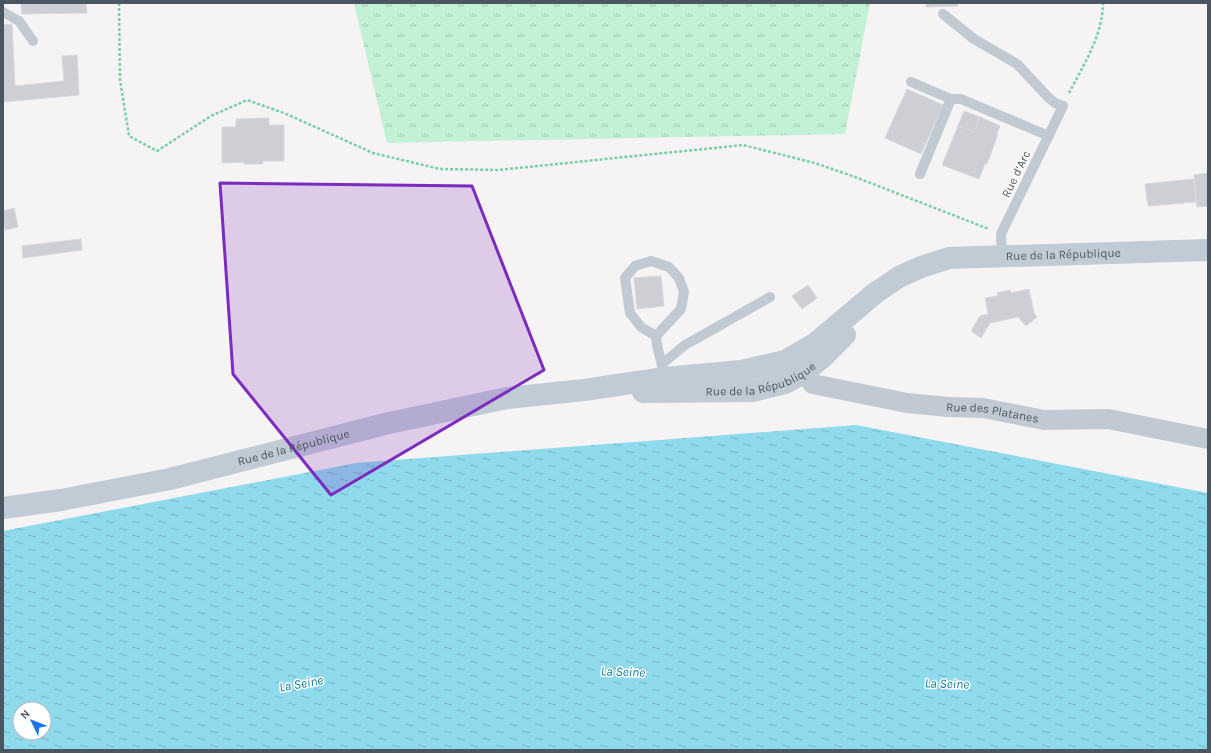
<svg xmlns="http://www.w3.org/2000/svg" width="1211" height="753" font-family="Karla,sans-serif">
<style>
.grass{fill:url(#grass-tufts)}
.water{fill:url(#water-ripples);fill-rule:evenodd}
.building{fill:#cdcfd5;stroke:#d7d9de}
.lines{fill:none;stroke-linecap:round;stroke-linejoin:round}
.path{stroke:#7ad0a6;stroke-width:2.5;stroke-dasharray:3 2;stroke-linecap:butt}
.service{stroke:#c1cad2;stroke-width:10}
.minor{stroke:#c1cad2;stroke-width:20}
.secondary{stroke:#c1cbd6;stroke-width:22}
.marked{fill:#7b2cbf;fill-opacity:0.2;stroke:#7b2cbf;stroke-width:3;stroke-linejoin:round}
.labels{text-anchor:middle;stroke-width:3;stroke-linejoin:round;paint-order:stroke}
.street-label{font-size:12px;fill:#4a5661;stroke:#fff}
.water-label{font-size:13px;font-style:italic;fill:#0c7c9b;stroke:#fff}
</style>
<defs>
<pattern id="grass-tufts" width="24" height="20" patternUnits="userSpaceOnUse"><rect width="24" height="20" fill="#c3f1d5"/><path d="M3 7l-1-3M5 7V3M7 7l1-3M15 17l-1-3M17 17v-4M19 17l1-3" fill="none" stroke="#a0c6b0"/></pattern>
<pattern id="water-ripples" width="26" height="14" patternUnits="userSpaceOnUse"><rect width="26" height="14" fill="#90daee"/><path d="M2 4q2-2 4 0t4 0M15 11q2-2 4 0t4 0" fill="none" stroke="#78b4c4"/></pattern>
</defs>
<rect width="100%" height="100%" fill="#f5f3f3"/>
<!-- grass -->
<path class="grass" d="M354 3H870L845 134 387 143Z"/>
<!-- water -->
<path class="water" d="M856 425 1208 493V750H3V531L356 463ZM20 709H44V733H20Z"/>
<!-- building -->
<path class="building" d="M21 3H86L87 13 22 14Z
M926 3H957L958 6 926 7Z
M12 24 15 86 64 81 62 56 77 55 79 95 3 102V25Z
M907 89 943 105 921 154 885 138Z
M964 111 980 117 974 132 958 126Z
M980 117 1000 126 997 133 998 134 987 164 985 163 979 179 942 165 958 126 974 132Z
M269 118V125H284V161H263V164H244V162L222 163V127H236V119Z
M1208 173V206L1197 207 1194 175Z
M1194 179 1196 202 1148 206 1145 184Z
M14 208 18 227 5 230 3 220V211Z
M81 239 82 250 23 258 22 246Z
M661 276 664 306 637 309 634 278Z
M808 285 817 298 802 309 792 296Z
M1029 289 1034 313 1037 317 1026 326 1018 317 990 323 981 338 971 331 980 316 988 314 985 298 998 296 997 293 1010 290 1011 293Z"/>
<g class="lines">
<!-- path -->
<path class="path" d="M119 3 120 80 129 136 157 151 211 116 247 100 284 113 373 153 440 169 498 170 743 145 815 163 855 177 989 229
M1069 93C1083 66 1103 35 1103 3"/>
<!-- service -->
<path class="service" d="M3 12 19 21 33 41
M943 14 974 39 1017 64 1048 97 1055 103 1063 106 1001 234 1002 256
M911 82 951 99H961L1049 136
M920 174 951 99
M656 336 641 327 630 313 625 278 635 266 651 261 669 267 679 278 684 292 681 309 656 336 657 345 665 378
M662 364 685 345 770 297"/>
<!-- minor -->
<path class="minor" id="s1" d="M790 365 808 378 813 384 907 403 949 407 983 408 1044 420 1108 419 1208 439"/>
<!-- secondary -->
<g class="secondary">
<path id="s2" d="M643 392 752 391 785 383 802 374 822 358 845 335"/>
<path id="s3" d="M3 508 61 500 170 479 389 423 507 398 584 390 665 378 741 371 785 361 816 343 874 294 899 277 921 267 949 258 1208 250"/>
</g>
</g>
<!-- marked area -->
<path class="marked" d="M220 183 472 186 544 370 331 495 233 374Z"/>
<g class="labels">
<!-- street labels -->
<g class="street-label">
<text transform="translate(1016 174) rotate(-64)" y="4">Rue d’Arc</text>
<text dy="4" stroke="none"><textPath href="#s3" startOffset="1107">Rue de la République</textPath></text>
<text dy="4" stroke="none"><textPath href="#s2" startOffset="120">Rue de la République</textPath></text>
<text dy="4" stroke="none"><textPath href="#s1" startOffset="212">Rue des Platanes</textPath></text>
<text dy="4" stroke="none"><textPath href="#s3" startOffset="297">Rue de la République</textPath></text>
</g>
<!-- water labels -->
<g class="water-label">
<text transform="translate(623 671) rotate(2)" y="5">La Seine</text>
<text transform="translate(301 683) rotate(-10)" y="5">La Seine</text>
<text transform="translate(947 683) rotate(2)" y="5">La Seine</text>
</g>
</g>
<!-- border -->
<rect width="1211" height="753" fill="none" stroke="#4a5661" stroke-width="8"/>
<!-- north arrow -->
<g transform="translate(32 721) rotate(313)"><circle r="19" fill="#ffffff" stroke="#b7bbc0"/>
<path d="M0-3L7 15L0 10L-7 15Z" fill="#1a73e8"/>
<text y="-6" font-size="11" font-weight="bold" text-anchor="middle" fill="#4a5661">N</text>
</g>
</svg>
